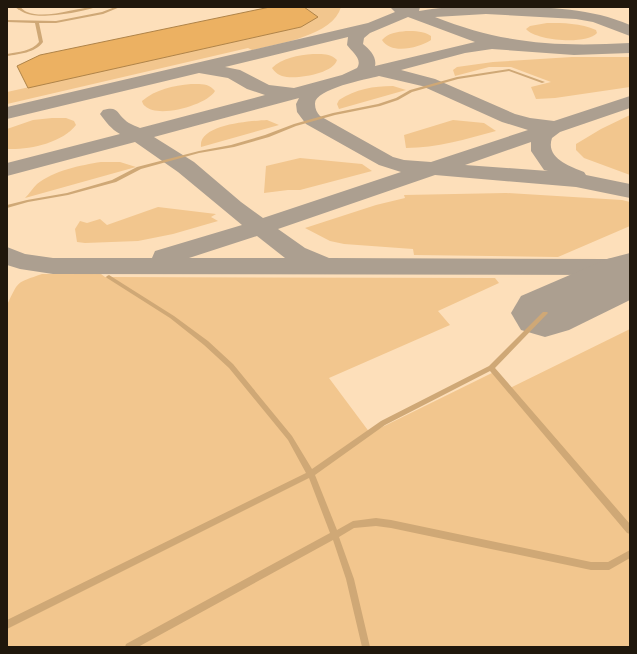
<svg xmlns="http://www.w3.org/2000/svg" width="637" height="654" font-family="'Public Sans',sans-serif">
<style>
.built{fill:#fddfba}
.green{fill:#f2c68e}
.water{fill:#ecb162;stroke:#af8348}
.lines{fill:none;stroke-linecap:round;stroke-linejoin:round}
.taxiway{fill:#ac9f90;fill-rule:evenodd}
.runway{fill:#ac9f90;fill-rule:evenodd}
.lane{fill:#cfa876;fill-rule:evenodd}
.street{fill:#cfa876;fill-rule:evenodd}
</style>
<rect width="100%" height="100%" fill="#fceddb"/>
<!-- built -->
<path class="built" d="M7 7H630V647H7Z"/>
<!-- green -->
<path class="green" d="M304 7H341C333 36 277 44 252 50L248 48 7 104V92L301 27 317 17Z
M547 23C563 23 581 23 596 30L597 33C587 45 536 41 526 29L530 26Z
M406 31C416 31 423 31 431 36V40C419 48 391 55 382 40 388 33 397 32 406 31Z
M313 54C322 54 330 53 337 60 333 74 295 80 282 76 277 74 275 72 272 68 282 58 298 55 313 54Z
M572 57H630V87L555 98 536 99 531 87 551 82 511 67H489L455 76 453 70 457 67 493 62Z
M191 84C200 84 209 83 215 91 207 105 158 119 145 106 144 106 142 102 142 101 156 89 173 86 191 84Z
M393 86 406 90 339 109 337 104 339 100C356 89 373 86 393 86Z
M630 115V175L584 158 576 150V144L601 129Z
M52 118H66L74 121 76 125C62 143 29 150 7 149V129L33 120Z
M267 120 279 125 201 147C198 124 251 121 267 120Z
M453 120 484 123 496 131C466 139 437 148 406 148L404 135Z
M300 158 362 164 372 171 300 190H288L264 193 266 166Z
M101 162H120L136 167 25 198C29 194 33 188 37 184 53 171 81 165 101 162Z
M506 193 622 200 630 202V226L558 257 414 255 413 249 344 244 330 241 305 228 376 205 405 198 404 195Z
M158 207 216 214 211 217 218 221 173 234 138 241 85 243 77 242 75 229 80 221 87 223 100 219 107 225Z
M42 274H101L105 277 495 278 499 283 438 311 450 325 329 378 370 433 496 371 510 388 630 329V647H7V305C19 280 16 283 42 274Z"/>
<!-- water -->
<path class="water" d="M270 7H304L318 17 301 27 28 88 17 66 40 55Z"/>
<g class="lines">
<!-- taxiway -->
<path class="taxiway" d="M390 7H420L419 11C443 6 467 7 492 7 539 7 586 6 630 25V36L593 22 576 19 486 14 435 17C503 44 557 47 630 43V53L574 55 492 49 465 53 401 70 435 79 515 114 530 118 554 121 630 96V108L560 132 552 138C545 158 570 166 584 172L586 175 630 184V198L576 187 435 175 278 229 305 248 329 258 607 259 630 256V272L607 275 53 274 20 269 7 265V247L25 254 53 258H152L155 251 242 225 178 172 135 142 7 176V163L120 134C111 129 106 122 100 114L103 110C118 106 116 112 125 120 129 124 136 126 140 128L265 95 247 89 228 78 199 73 7 119V107L368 23 395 12ZM408 17 475 42 375 66C377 57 370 50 363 44L364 38 370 33ZM348 37 347 45C352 52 363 59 357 68L342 75 294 88 269 85 240 70 225 67ZM379 76 422 86 502 122 528 130 431 162 404 160 393 157 320 116C317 113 315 109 315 104 314 89 367 79 379 76ZM299 98 296 104 297 112 306 124 379 165 401 172 263 218 241 202 194 162 154 137ZM531 142V151L544 170 548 171 465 165ZM257 236 285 258H189Z"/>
<!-- runway -->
<path class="runway" d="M630 253V300L569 330 545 337 521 330 511 313 521 296 607 259Z"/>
<!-- lane -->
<path class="lane" d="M19 7C22 8 24 11 27 12 47 20 75 7 96 7 83 12 46 18 32 15 26 14 22 12 18 9V7Z
M115 7H120L103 14 56 23H39L43 42C35 53 19 54 7 56V54C18 52 32 51 39 42L35 23 7 22V20L56 21 102 12Z
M509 69 545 82 542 83 509 71 458 79 412 92 398 100 380 106 335 115 296 126 269 137 234 147 199 153 141 169 116 182 68 195 28 202 7 208V205L27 200 67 193 112 180 137 167 199 151 231 145 265 135 294 124 333 113 378 104 396 98 410 90 457 77Z
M109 275 174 316 208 341 233 364 292 436 312 469 381 421 489 366 543 312H547L548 313 547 314 495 368 630 524V534L627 533 490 371 385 425 315 475 337 530 353 521 376 518 391 520 591 562H608L630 550V558L609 570H591L391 528 376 526 354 528 339 537 354 579 370 647H362L346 579 333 540 138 647H125L126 644 330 533 309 478 7 629V620L306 473 288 440 229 368 204 345 170 318 107 278 106 277 107 276Z"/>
<!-- street -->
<path class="street" d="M15 7H21L22 8 19 10Z"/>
</g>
<!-- border -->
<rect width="637" height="654" fill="none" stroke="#20170c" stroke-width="16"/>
</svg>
